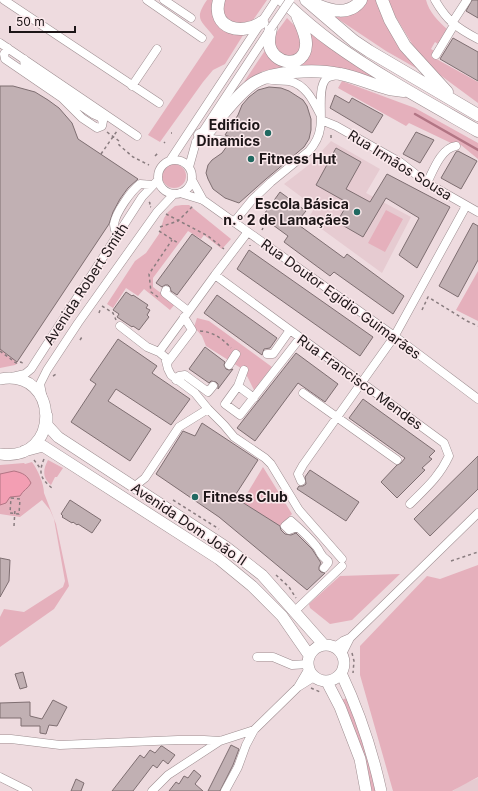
<svg xmlns="http://www.w3.org/2000/svg" width="478" height="791" font-family="Inter,sans-serif">
<style>
.built{fill:#e6cbd1}
.green{fill:#e5b0bc}
.water{fill:#f39eb3;stroke:#b27584}
.lines{fill:none;stroke-linecap:round;stroke-linejoin:round}
.stream{stroke:#b27584;stroke-width:2.5}
.building{fill:#c1b0b3;stroke:#7e6e71}
.minor-casing{stroke:#9d8d90;stroke-width:9}
.major-casing{stroke:#9d8d90;stroke-width:12}
.highway-casing{stroke:#9d8d90;stroke-width:13}
.path{stroke:#897c7f;stroke-width:1.5;stroke-dasharray:3 3;stroke-linecap:butt}
.minor{stroke:#fff;stroke-width:8}
.major{stroke:#fff;stroke-width:11}
.highway{stroke:#fff;stroke-width:12}
.minor-bridge-casing{stroke:#9d8d90;stroke-width:9;stroke-linecap:butt}
.minor-bridge{stroke:#fff;stroke-width:8}
.poi-dot{fill:#206961;stroke:#fbe9ec;stroke-width:1.5}
.labels{text-anchor:middle;stroke-width:3;stroke-linejoin:round;paint-order:stroke}
.poi-label{font-size:14px;font-weight:bold;fill:#1c1517;stroke:#fbe9ec;text-anchor:end}
.street-label{font-size:14px;fill:#1c1517;stroke:#fbe9ec}
</style>
<rect width="100%" height="100%" fill="#eedbdf"/>
<!-- built -->
<path class="built" d="M331 141 380 169 366 193 411 217 382 273 308 219 315 207 284 184 310 164Z
M478 778V791H453L463 784Z"/>
<!-- green -->
<path class="green" d="M207 0H215L213 12 245 32 225 64 213 70 203 82 160 142 148 135 214 37C202 21 193 20 207 0Z
M223 0H267L251 23 240 27 224 18Z
M365 0H378L423 72 386 51 335 17V16Z
M388 0H426C429 12 438 21 447 29L438 44 435 42 431 49 434 51 431 56 478 82V103L432 69 417 52 395 16Z
M287 18 299 30 303 46 293 58 277 53 273 37Z
M307 30 331 49 377 79 293 68 263 71 244 82 266 49 293 65Z
M342 81 415 108 478 143V159L461 145 451 143 409 123 406 126 338 88Z
M162 176a12 12 0 1 1 24 0a12 12 0 1 1-24 0Z
M182 205H189L231 239 222 249 204 235 201 239 188 231 153 278V287L175 304 170 310 144 289 138 296 126 288 113 308 107 304 135 261 146 253 159 234 164 218 168 212 175 206Z
M386 210 403 219 385 252 368 243Z
M478 271V321L456 310Z
M197 318 209 321 272 367 254 390 244 370 206 346 202 336 194 327Z
M0 349 18 363 15 365 0 368Z
M48 460 63 468 57 477H55L51 485C42 478 43 469 48 460Z
M32 462C38 470 44 484 44 493L56 524 69 586 54 609 0 647V617L4 609 24 612 63 587 65 581 54 519 50 510 42 500 20 517 0 514V465L24 463 25 464Z
M263 467 292 514 280 526 242 502Z
M478 565V777L452 791H393L360 675V646L427 576 440 579Z
M400 574 352 620 330 624 310 608 309 604 340 576Z
M347 698 362 729 377 791H370L341 700Z"/>
<!-- water -->
<path class="water" d="M14 471C23 473 27 475 31 483 28 489 23 490 20 496L10 497 6 503 0 505V474Z"/>
<g class="lines">
<!-- stream -->
<path class="stream" d="M415 114 478 150"/>
</g>
<!-- building -->
<path class="building" d="M472 0H478V18L466 11Z
M453 38 478 52V81L440 59Z
M0 86H13L35 92 48 100 59 108 72 123 78 139 138 179 128 188 120 199 113 212 109 224 17 362 0 349Z
M269 87 281 88 289 91 303 100 307 106 311 119V130L309 139 304 147 266 179 239 203 225 198 213 189 208 179 206 173 208 165 212 160 222 153 227 146 232 144V139L231 137 225 135 238 115 242 105 249 97 258 90Z
M335 95 349 103 352 98 383 115 372 133 330 108Z
M416 132 434 140 420 163 403 154Z
M336 148 361 162 346 189 370 202 387 174 450 207 417 268 399 255 419 218 386 198 363 237 337 222 348 203 316 185Z
M458 151 477 161 461 189 441 178 456 152Z
M280 192 306 211 296 223 344 258 347 254 404 296 393 314 334 272 330 276 284 242 288 236 262 217Z
M473 223 478 226V260L458 297 439 286Z
M192 234 212 248 177 295 171 291 170 287 168 285H165L162 287 156 283Z
M249 250 373 337 360 356 237 269Z
M126 292 132 296 133 295 148 305 146 308 150 310 147 315 149 317 139 330 133 326 132 327 117 317 119 314 113 310Z
M217 295 277 338 270 348 264 349 262 355 204 313Z
M118 339 157 366 152 373 190 399 171 425 116 389 108 401 151 429 130 461 71 422 96 384 90 380Z
M205 347 225 362 224 365 226 369 229 370 233 369 218 389V384L216 382 211 381 209 383 189 369Z
M296 353 338 384 325 402 298 383 255 441 237 428Z
M363 399 435 451 429 457 432 459 422 468 425 470 397 498 381 482 397 465 401 463 405 458 349 418Z
M202 423 258 460 234 497 280 526 281 530 285 534 291 535 296 533 312 549 321 563 319 567V570L321 572 325 573 307 590 219 517 156 474 183 431 195 436Z
M478 456V489L430 536 414 519Z
M310 470 359 502 346 521 297 489 299 486H303L306 484 305 477Z
M70 500 101 520 92 533 78 524 77 525 73 522 72 523 62 517 63 516 61 514Z
M0 558 10 560 9 581 0 597Z
M23 672 27 687 20 689 15 674Z
M53 700 67 707 57 726 49 725 46 734 40 733V726H21V718H0V703L30 702V716L42 719Z
M231 745 239 749 233 765 220 791H208Z
M161 746H162L175 755 168 764 163 760 157 768 153 765 133 791H112L140 755 144 758 150 750 155 753Z
M194 770 201 776 195 784 203 791H169L176 782 179 784 184 776 188 778Z
M76 779 84 783 81 791H71Z"/>
<g class="lines">
<defs>
<path id="minor" d="M4 0 159 103
M147 0 202 38
M164 0 191 18
M435 0C447 21 457 28 478 39
M452 23 467 0
M0 43 137 136
M8 48 4 54 5 59 62 98 82 118 97 128 102 126 103 121 100 117 93 114 25 68 24 59
M436 55 454 25
M266 79C274 81 281 80 289 81 305 84 313 100 320 114
M132 86 157 49
M321 120 336 126 389 156 400 162 427 183 478 212
M196 142 212 139 227 141
M171 159 276 0
M158 177a17 17 0 1 1 34 0a17 17 0 1 1-34 0Z
M189 167 196 142 269 31
M192 180 203 200
M427 183C433 171 441 148 456 146
M180 193 203 200 397 338 478 399
M234 222 252 200 271 182 309 151C315 144 319 137 320 129 323 116 317 88 326 79 329 76 334 76 338 75
M247 233 215 275 159 352 165 357 168 369 171 375 195 393 208 409 224 425 234 437 265 458 271 464 299 510 342 559
M117 236C116 233 114 228 114 224 116 212 131 191 140 184L153 185
M215 275 444 443 449 456C439 477 426 488 410 504
M166 290 165 293 188 311
M120 326 147 347 159 352
M267 354H273L290 330
M167 363 192 330 184 317
M229 365 236 354
M244 370 238 386 225 404 240 415 300 338
M12 377 25 374 31 369 142 197 158 180
M176 380 179 376 185 375 208 392 213 386
M238 386 254 398
M303 393 397 460
M43 399 40 384 47 370 78 323 157 212 173 195
M301 481 298 474 303 465 394 337 466 206
M135 486 145 478 179 427 208 409
M297 527 289 530 285 526 291 521C299 528 309 537 316 546 322 553 318 554 328 561V563L324 568
M299 607 342 566
M335 647 343 641 350 638 478 513
M342 654 350 638
M257 657H273L292 665 308 664
M298 687 314 677
M0 739H11L60 745 178 740H204L220 741 254 730
M0 777 28 791
M152 791 168 775 220 741
M225 791 238 767 246 745 254 730 298 687 308 670"/>
<path id="major" d="M0 379C60 368 62 463 0 454
M47 416V425L58 437 226 547 262 575 324 645
M24 451 43 446 219 559 252 586 282 616 309 655
M308 663a18 18 0 1 1 36 0a18 18 0 1 1-36 0Z
M341 673C359 711 372 750 381 791
M327 682 340 707 360 759 366 791"/>
<path id="highway" d="M219 0C211 29 242 36 262 22
M282 0C298 15 315 30 333 43 379 76 429 103 478 131
M306 0 354 41 369 51 478 115
M382 0 390 20 405 46 447 92
M315 4C330 11 350 16 361 0
M271 28C270 32 269 38 269 43 272 66 305 69 306 45 307 35 300 24 297 15
M200 135 208 132C222 116 234 98 251 85 270 70 317 69 340 74 356 77 371 84 386 88 392 90 398 90 404 91"/>
</defs>
<!-- minor casing -->
<use href="#minor" class="minor-casing"/>
<!-- major casing -->
<use href="#major" class="major-casing"/>
<!-- highway casing -->
<use href="#highway" class="highway-casing"/>
<!-- path -->
<path class="path" d="M107 132 119 141V145L133 157 149 165
M171 133H172
M331 138V135
M164 143 165 142
M101 154 117 131
M155 156 158 153
M149 202 150 203 149 206 151 207
M166 214 208 236 224 249
M251 218H252
M160 227 178 221 193 206
M262 230 263 228
M159 231 178 243
M250 245V246
M158 297 151 292 149 274 172 240
M102 306 113 313 116 320
M422 310 428 297 467 321 478 326
M99 313 100 310
M200 331C213 332 222 338 231 348
M80 340 82 337
M0 351 16 363 21 362 24 364
M53 376 58 373
M44 459C38 473 41 479 52 488
M34 460 40 468
M11 498 20 499 19 514 10 513Z
M173 500 219 529
M14 526 15 509
M451 561 478 552
M276 575 289 587 296 598
M352 653 354 661 353 673
M311 688 320 692"/>
<!-- minor -->
<use href="#minor" class="minor"/>
<!-- major -->
<use href="#major" class="major"/>
<!-- highway -->
<use href="#highway" class="highway"/>
<defs>
<path id="minor-bridge" d="M271 28 290 0"/>
</defs>
<!-- minor-bridge casing -->
<use href="#minor-bridge" class="minor-bridge-casing"/>
<!-- minor-bridge -->
<use href="#minor-bridge" class="minor-bridge"/>
</g>
<!-- markers -->
<g class="poi-dot">
<circle cx="268" cy="133" r="4"/>
<circle cx="251" cy="159" r="4"/>
<circle cx="357" cy="212" r="4"/>
<circle cx="195" cy="497" r="4"/>
</g>
<g class="labels">
<!-- poi labels -->
<g class="poi-label">
<text x="260" y="130">Edificio<tspan x="260" dy="16">Dinamics</tspan></text>
<text x="259" y="164" text-anchor="start">Fitness Hut</text>
<text x="349" y="209">Escola Básica<tspan x="349" dy="16">n.º 2 de Lamaçães</tspan></text>
<text x="203" y="502" text-anchor="start">Fitness Club</text>
</g>
<!-- street labels -->
<g class="street-label">
<text transform="translate(400 165) rotate(32)" y="5">Rua Irmãos Sousa</text>
<text transform="translate(86 284) rotate(-57)" y="5">Avenida Robert Smith</text>
<text transform="translate(341 299) rotate(36)" y="5">Rua Doutor Egídio Guimarães</text>
<text transform="translate(360 382) rotate(36)" y="5">Rua Francisco Mendes</text>
<text transform="translate(189 524) rotate(34)" y="5">Avenida Dom João II</text>
</g>
</g>
<!-- scale -->
<path d="M10 26v6h65v-6" fill="none" stroke="#1c1517" stroke-width="2"/>
<text x="16" y="26" font-size="12" fill="#1c1517" stroke="#fbe9ec" stroke-width="3" paint-order="stroke">50 m</text>
</svg>
